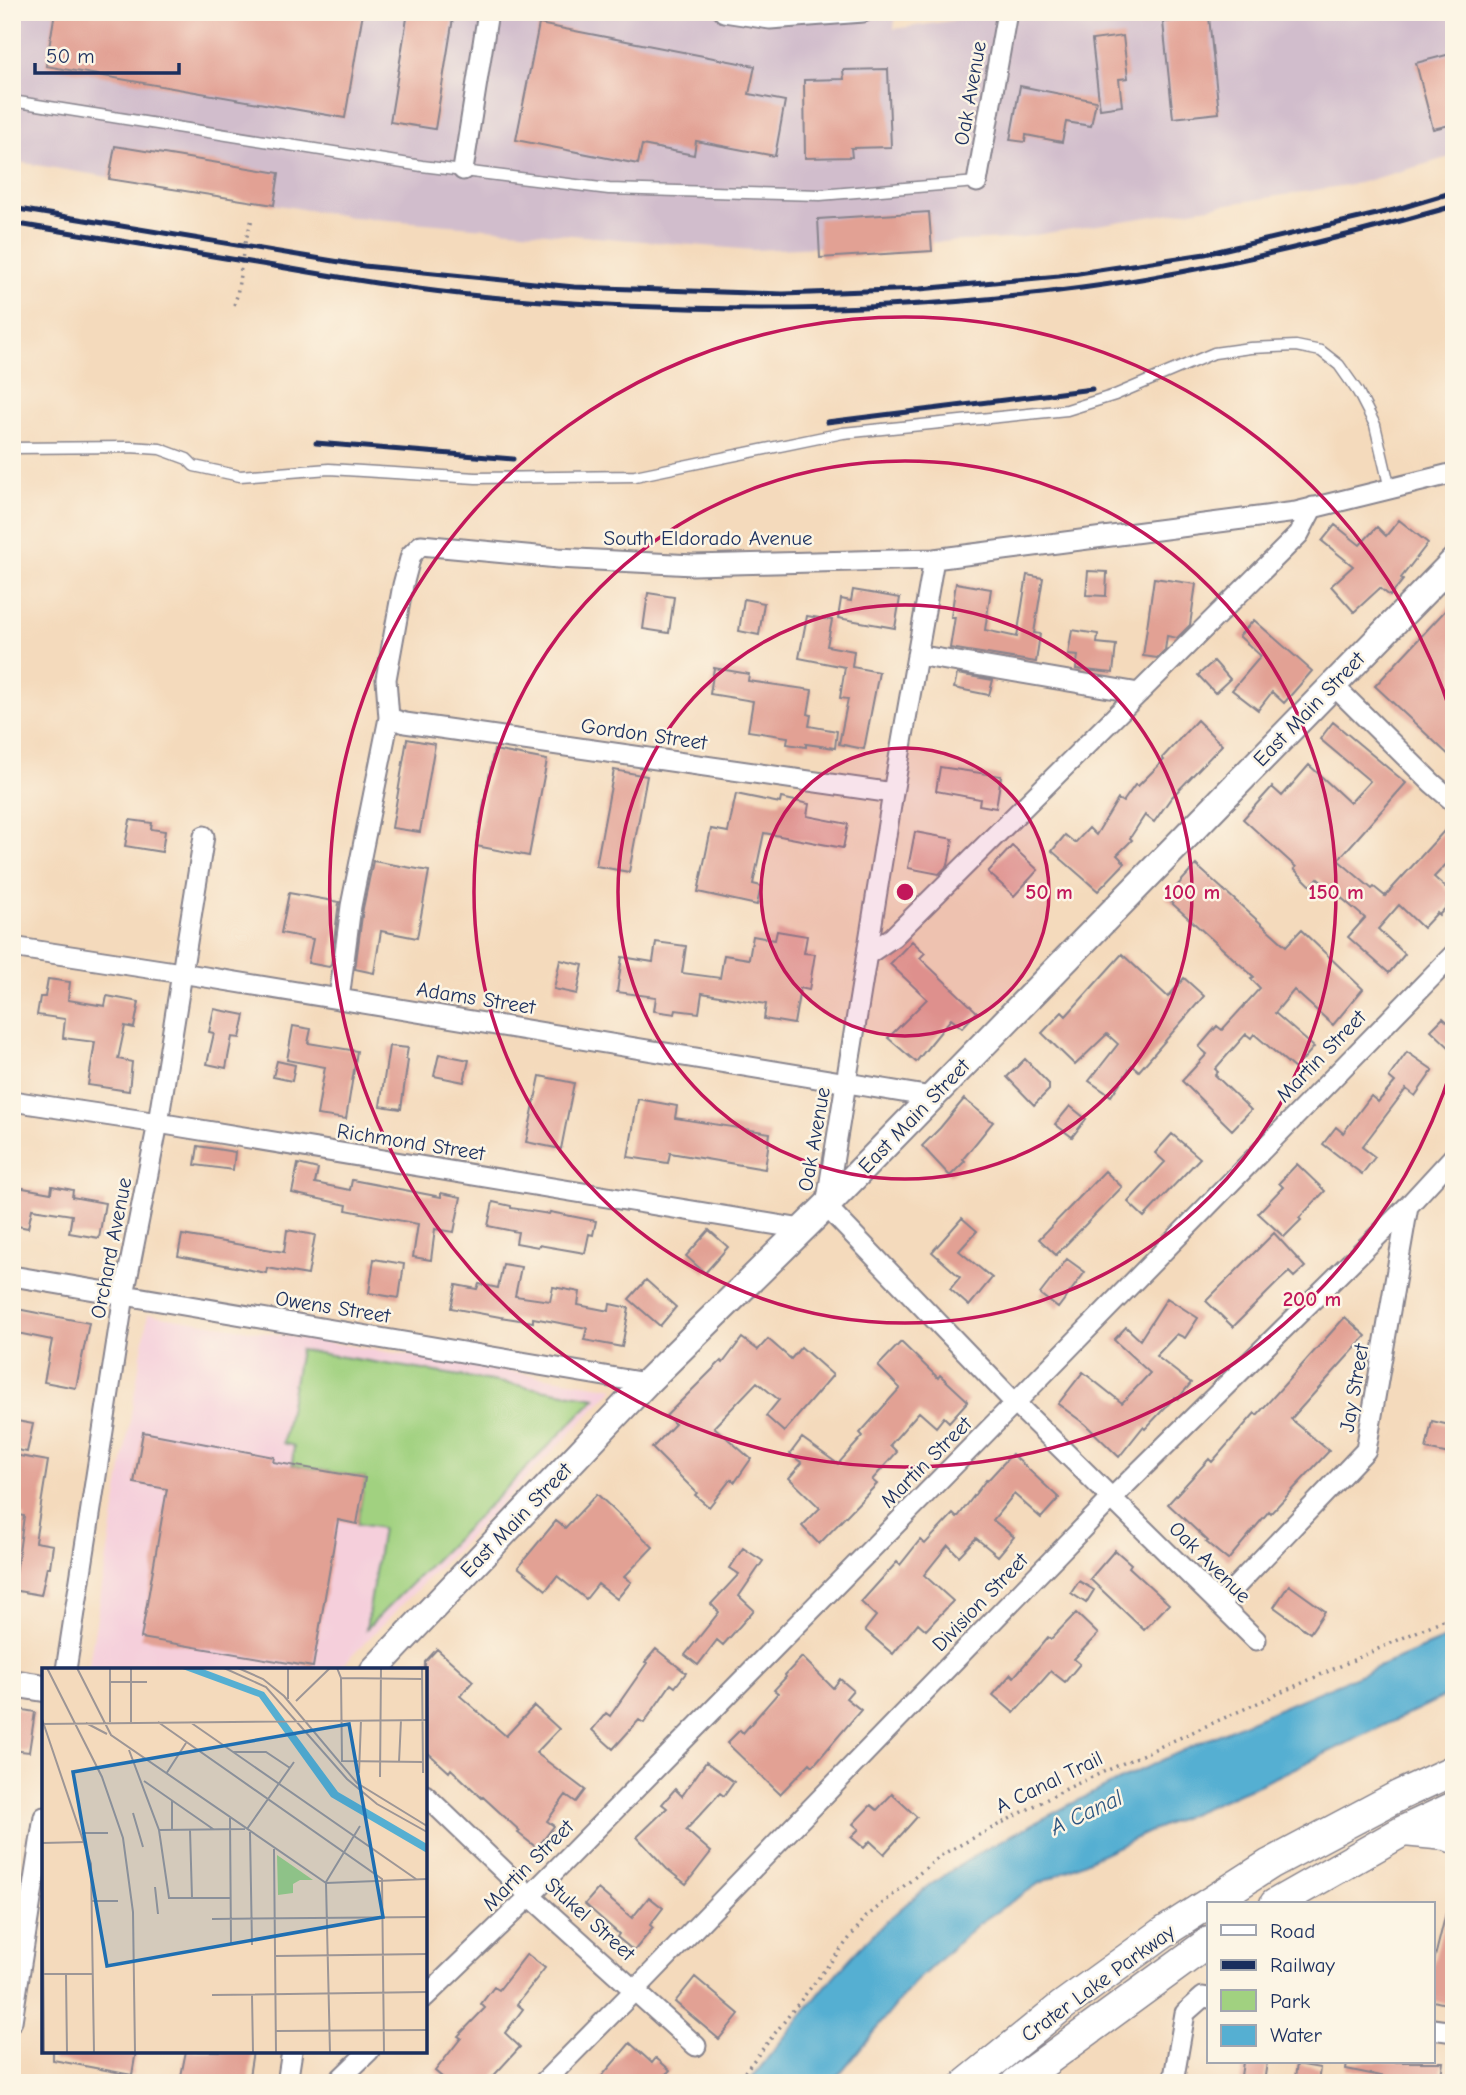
<svg xmlns="http://www.w3.org/2000/svg" width="1466" height="2095" font-family="'Comic Neue',sans-serif">
<style>
.built{fill:#f5cfdb}
.industrial{fill:#d1bdcc}
.green{fill:#a1d180;stroke:#5e806f;stroke-width:2}
.water{fill:#55afd2;stroke:#386f98;stroke-width:2}
.building{fill:#e2a194}
.lines{fill:none;stroke-linecap:round;stroke-linejoin:round}
.lane-casing{stroke:#88848d;stroke-width:13}
.street-casing{stroke:#88848d;stroke-width:23}
.secondary-casing{stroke:#88848d;stroke-width:30}
.primary-casing{stroke:#88848d;stroke-width:33}
.path{stroke:#88848d;stroke-width:3.5;stroke-dasharray:2 5;stroke-linecap:butt}
.lane{stroke:#fff;stroke-width:10}
.street{stroke:#fff;stroke-width:19}
.secondary{stroke:#fff;stroke-width:26}
.primary{stroke:#fff;stroke-width:30}
.rail{stroke:#1b2f5e;stroke-width:5}
.ring{fill:none;stroke:#c2185b;stroke-width:3.5}
.labels{text-anchor:middle;stroke-width:5;stroke-linejoin:round;paint-order:stroke}
.street-label{font-size:21px;fill:#1b2f5e;stroke:#fcf5e5}
.water-label{font-size:23px;font-style:italic;fill:#2c5581;stroke:#fcf5e5}
.inset-road{fill:none;stroke:#9d9696;stroke-width:2}
.view{fill:#1f6fb2;fill-opacity:0.15;stroke:#1f6fb2;stroke-width:3.5}
.inset-edge{fill:none;stroke:#1b2f5e;stroke-width:3.5}
.centre{fill:#c2185b;stroke:#fcf5e5;stroke-width:3.5}
.ring-label{font-size:21px;text-anchor:middle;font-weight:bold;fill:#c2185b;stroke:#fcf5e5;stroke-width:5;stroke-linejoin:round;paint-order:stroke}
</style>
<rect width="100%" height="100%" fill="#fcf5e5"/>
<filter id="ink" filterUnits="userSpaceOnUse"><feTurbulence type="fractalNoise" baseFrequency=".0143" numOctaves="2"/><feDisplacementMap in="SourceGraphic" scale="14" xChannelSelector="R" yChannelSelector="G"/><feConvolveMatrix kernelMatrix="1 2 1 2 8 2 1 2 1" color-interpolation-filters="sRGB"/></filter>
<filter id="wash" filterUnits="userSpaceOnUse"><feTurbulence type="fractalNoise" baseFrequency=".00686" numOctaves="4" result="noise"/><feDisplacementMap in="SourceGraphic" scale="28" xChannelSelector="R" yChannelSelector="G"/><feGaussianBlur stdDeviation="1.57" result="paint"/><feColorMatrix in="noise" values="0 0 0 0 0 0 0 0 0 0 0 0 0 0 0 0 0 1.4 0 .05"/><feComposite in="paint" operator="in"/></filter>
<g filter="url(#wash)">
<rect width="100%" height="100%" fill="#f4dabc"/>
<!-- built -->
<path class="built" d="M148 1314 615 1388 338 1670H88Z"/>
<!-- industrial -->
<path class="industrial" d="M12 12H896L894 29 1011 12H1454V156L1359 183 1010 239 753 250 351 217 12 161Z"/>
<!-- green -->
<path class="green" d="M300 1350 596 1398 366 1629 382 1528 357 1524 365 1478 292 1465 294 1446 283 1443Z"/>
<!-- water -->
<path class="water" d="M1454 1635V1692L1274 1778 1155 1829 1038 1884 978 1924 913 1984 832 2083H748C798 2021 844 1956 905 1905 957 1861 1017 1832 1077 1801 1199 1739 1328 1689 1454 1635Z"/>
<g id="blocks">
<!-- building -->
<path class="building" d="M55 12H363L345 118 46 66Z
M408 12H454L435 129 390 122Z
M1209 17 1219 113 1173 118 1163 22Z
M539 24 755 66 749 94 785 101 775 156 696 141 694 155 642 145 638 164 516 140Z
M1123 36 1128 78 1119 79 1122 106 1100 109 1092 40Z
M1454 53V124L1433 129 1416 63Z
M888 69 891 147 851 148 852 157 805 158 804 80 844 79 843 70Z
M1020 86 1096 101 1091 126 1066 122 1062 142 1026 135 1025 142 1010 140Z
M115 146 279 173 274 205 109 179Z
M929 212 932 251 820 258 818 219Z
M1399 520 1428 543 1401 578 1403 580 1390 596 1380 588 1354 612 1331 586 1353 566 1322 541 1335 525 1360 545 1377 527 1386 536Z
M1088 571 1107 572 1106 596 1086 595Z
M1027 575 1043 578 1034 633 1040 634 1036 662 950 648 955 617H951L956 583 991 589 985 630 1017 637Z
M1154 578 1196 584 1190 625 1177 638 1167 636 1165 650 1157 658 1143 656Z
M853 590 900 598 895 628 838 618 841 599 851 601Z
M648 593 674 597 669 633 643 629Z
M744 599 764 603 759 635 739 631Z
M1454 601V760L1375 686Z
M807 616 832 620 827 646 854 651 852 667 879 672 864 749 839 744 848 699 840 698 845 667 799 658Z
M1254 620 1312 671 1284 703 1272 692 1258 710 1232 690 1261 656 1239 636Z
M1072 630 1098 634 1097 643 1116 645 1113 673 1076 669 1078 656 1068 655Z
M1214 661 1230 679 1215 693 1198 675Z
M714 668 749 674 748 681 812 690 808 714 811 715 809 726 837 731 835 748 806 744V747L787 744 788 737 748 731 753 701 710 694Z
M957 674 993 680 989 695 954 688Z
M1197 720 1222 745 1171 798 1154 822 1145 815 1130 838 1132 840 1117 855 1125 863 1098 891 1052 851 1065 835 1075 843 1089 828 1096 835 1118 799 1123 802 1135 785 1138 786 1164 760 1162 758Z
M1333 722 1406 783 1338 860 1372 889 1374 887 1385 896 1445 830 1454 838V856L1434 877 1454 895V899L1439 915 1437 913 1423 928 1399 905 1378 929 1405 954 1389 973 1348 937 1365 918 1318 878 1311 886 1294 869 1296 867 1243 819 1272 787 1282 796 1309 765 1350 803 1370 781 1320 739Z
M407 739 435 744 420 832 392 828Z
M494 750 547 760 529 856 476 846Z
M940 767 1001 776 996 808 979 805 980 799 936 791Z
M614 770 647 776 629 872 596 866Z
M736 794 780 803 781 798 809 804 807 816 848 824 843 848 764 833 753 884 761 886 757 905 698 892 711 829 728 832Z
M130 820 152 823 151 829 165 831 162 852 125 846Z
M915 832 953 839 948 865 939 874 908 868Z
M1012 846 1038 870 1014 896 988 872Z
M373 861 429 871 417 938 381 931 374 973 355 969 363 908Z
M1196 865 1286 946 1301 930 1363 989 1333 1025 1294 990 1275 1013 1314 1047 1295 1069 1254 1034 1251 1038 1246 1034 1215 1069 1218 1072 1215 1075 1251 1110 1232 1130 1182 1081 1207 1054 1199 1047 1217 1026 1222 1030 1260 988 1251 979 1254 977 1166 898Z
M289 893 339 902 331 965 329 967 308 963 313 939 281 933Z
M777 931 807 936 804 953 815 954 809 990 800 988 794 1024 764 1019 766 1004 702 993 699 1013 676 1010 675 1014 654 1011 656 997 617 992 622 957 653 962 656 942 686 946 682 973 720 978 724 955 749 959 753 936 775 940Z
M912 941 925 953 920 958 977 1012 962 1028 951 1019 916 1062 888 1038 927 999 890 964Z
M1122 954 1168 997 1184 978 1204 996 1139 1071 1132 1065 1111 1096 1089 1081 1118 1044 1107 1034 1075 1065 1042 1033 1062 1012 1066 1016Z
M560 960 583 965 577 994 554 989Z
M48 979 70 982 68 1000 105 1006 107 996 139 1002 134 1028 125 1026 118 1059 132 1062 129 1091 88 1085 95 1042 63 1038 65 1019 37 1015 40 997H45Z
M214 1009 245 1015 240 1038 232 1037 226 1068 207 1064 214 1033 209 1032Z
M1443 1018 1454 1028V1052L1431 1030Z
M293 1026 311 1029 308 1043 357 1051 346 1119 317 1115 325 1067 287 1060Z
M389 1046 408 1048 406 1059 408 1060 401 1109 380 1106Z
M1407 1052 1433 1070 1415 1096 1406 1089 1362 1147 1375 1157 1362 1174 1323 1144 1336 1127 1343 1133 1371 1096 1378 1102 1395 1082 1389 1077Z
M439 1054 469 1060 464 1082 434 1076Z
M1025 1059 1049 1084V1090L1034 1105 1007 1077Z
M277 1061 295 1065 292 1081 273 1077Z
M540 1076 574 1083 561 1149 526 1142Z
M638 1099 677 1106 675 1118 770 1133 765 1169 670 1153 668 1163 628 1157Z
M964 1099 993 1122 963 1159 965 1161 950 1176 922 1146 940 1128Z
M1070 1106 1086 1119 1072 1137 1055 1124Z
M1172 1134 1200 1158 1144 1217 1128 1202 1165 1162 1155 1153Z
M198 1146 235 1152 233 1170 195 1165Z
M298 1164 318 1169 315 1183 350 1190 352 1180 441 1197V1193L461 1197 454 1232 435 1229 431 1260 413 1257 418 1224 346 1210 347 1205 292 1193Z
M1297 1164 1325 1191 1299 1218 1301 1220 1284 1237 1258 1213 1283 1187 1279 1183Z
M1105 1171 1122 1187 1056 1255 1039 1239Z
M12 1186 51 1193 52 1186 73 1190 72 1197 105 1203 99 1238 69 1233 72 1215 32 1209 28 1228 12 1225Z
M493 1202 511 1206V1208L549 1214 550 1212 596 1221 593 1235 589 1234 585 1253 539 1245 538 1247 516 1243 518 1232 488 1226Z
M962 1218 977 1231 959 1251 992 1278 969 1306 950 1289 960 1277 932 1252Z
M287 1230 315 1235 308 1275 267 1268 266 1273 178 1256 182 1235 284 1252Z
M709 1230 728 1247 705 1273 686 1256Z
M1274 1233 1305 1267 1294 1277 1289 1272 1278 1282 1233 1327 1206 1301Z
M374 1259 404 1264 399 1298 369 1293Z
M1067 1259 1085 1272 1058 1308 1040 1294Z
M503 1264 521 1267 515 1296 550 1301 553 1287 580 1292 578 1305 609 1311 610 1304 629 1308 622 1347 584 1340 587 1328 533 1318V1322L500 1317 451 1308 456 1285 477 1289 479 1284 498 1288Z
M646 1280 676 1307 660 1326 629 1299Z
M1167 1298 1198 1318 1185 1338 1177 1334 1156 1356 1191 1383 1178 1399 1175 1397 1145 1429 1143 1427 1119 1457 1085 1424 1058 1404 1083 1372 1122 1403 1150 1373 1114 1340 1126 1327 1140 1340Z
M12 1308 89 1323 76 1388 44 1382 52 1340 12 1332Z
M1345 1317 1366 1336 1291 1419 1329 1451 1271 1513 1269 1511 1228 1560 1206 1542 1208 1541 1168 1504 1209 1459 1212 1462 1255 1413 1257 1415Z
M742 1338 758 1350 768 1339 791 1359 801 1347 833 1375 784 1432 766 1416 779 1400 757 1382 714 1427 751 1459 735 1482 731 1479 709 1507 695 1495 697 1493 652 1448 675 1424 666 1416 721 1361 723 1363Z
M901 1342 938 1378 940 1375 968 1401 949 1422 944 1417 936 1427 919 1412 890 1445 897 1452 872 1480 877 1484 819 1544 802 1526 820 1508 789 1478 802 1463 790 1454 802 1438 838 1464 863 1436 860 1433 900 1388 878 1366Z
M12 1420 33 1424 27 1452 12 1449Z
M1432 1421 1454 1426V1455L1426 1449Z
M143 1432 274 1457 273 1462 365 1478 357 1524 338 1520 313 1667 141 1638 167 1489 134 1483Z
M1012 1454 1059 1498 1041 1518 1014 1494 993 1520 1014 1537 998 1556 976 1538 959 1556 948 1545 924 1575 953 1601 926 1630 918 1623 893 1654 865 1630 876 1616 861 1602 897 1562 900 1565 920 1540 925 1544 953 1514 957 1518 986 1480 987 1481Z
M14 1455 48 1461 35 1542 53 1545 50 1567H47L41 1595 12 1590V1574H16L24 1516 13 1514 19 1484 12 1483Z
M597 1494 653 1547 624 1577 631 1582 617 1599 598 1584 586 1599 557 1576 546 1590 518 1567 556 1521 565 1528Z
M743 1548 763 1561 739 1596 754 1610 723 1645 717 1640 698 1665 685 1655 719 1612 711 1604 739 1574 730 1568Z
M1115 1550 1131 1564 1129 1567 1169 1604 1144 1630 1090 1579Z
M1079 1581 1094 1590 1086 1603 1071 1593Z
M1289 1585 1325 1611 1310 1633 1274 1607Z
M1076 1613 1098 1634 1074 1659 1080 1664 1065 1682 1051 1671 1014 1713 993 1695 1011 1674 1014 1677 1048 1637 1051 1639Z
M437 1649 473 1681 460 1696 506 1736 534 1706 559 1729 536 1753 585 1790 576 1802 566 1795 547 1821 554 1826 537 1848 518 1833 520 1831 483 1797 482 1798 451 1769 449 1772 425 1750V1662Z
M656 1649 686 1673 675 1687 671 1684 644 1723 639 1720 613 1749 592 1730 606 1713 610 1716 647 1663 645 1662Z
M802 1657 833 1688 840 1679 853 1690 846 1698 861 1710 813 1766 810 1763 780 1794 727 1743 740 1730 743 1733 778 1693 774 1690 786 1677 785 1675Z
M12 1708 35 1712 29 1752 12 1750Z
M706 1762 734 1782 724 1796 720 1793 686 1830 711 1852 686 1884 667 1869 637 1837 667 1808 662 1804 675 1789 682 1796Z
M892 1794 917 1817 884 1854 870 1841 864 1848 851 1837 859 1829 853 1824 871 1805 877 1810Z
M598 1889 632 1918 649 1897 663 1908 650 1925 653 1928 634 1951 617 1937 619 1934 585 1904Z
M1449 1901 1454 1902V2006L1433 2001V1965Z
M527 1954 545 1968 517 2004 523 2009 505 2033 520 2047 487 2083H449L435 2071 461 2038 458 2036 485 2008 481 2004 494 1987 499 1990Z
M695 1977 739 2014 719 2039 675 2002Z
M630 2043 652 2063 656 2058 670 2070 659 2083H596Z
M53 2051H136L132 2075 53 2060Z
M186 2051H253L248 2083H196V2079L181 2076Z
M1243 2062H1267L1264 2083H1240Z
M1347 2062H1443L1440 2083H1415L1346 2069Z
M1297 2064 1320 2068 1318 2083H1294Z"/>
</g>
</g>
<g filter="url(#ink)">
<use href="#blocks" fill-opacity="0" stroke="#88848d" stroke-width="2"/>
<g class="lines">
<defs>
<path id="lane" d="M12 101 422 166 609 189 820 195 977 182
M12 448 130 447 160 449 187 459 194 466 240 476 329 469 476 478 635 476 843 433 1067 410 1115 395 1214 353 1250 348 1296 346 1321 351 1339 365 1358 392 1375 425 1390 489"/>
<path id="street" d="M724 12 770 19 863 12
M463 170 488 12
M977 182 1007 12
M934 559 893 793 826 1206 1015 1403 1256 1640
M917 655 1139 693
M1333 685 1432 783 1454 802
M389 718 405 723 893 793
M12 947 181 973 932 1097
M867 955 893 937 1299 534 1313 507
M339 999 351 906 389 718 386 679 403 585 411 555 421 545 558 558 693 565 934 559 1296 512 1454 473
M12 1101 158 1123 802 1229
M12 1276 646 1383
M1219 1604 1366 1450 1408 1206
M66 1670 124 1295 158 1123 204 836
M425 1795 530 1896 696 2046
M425 1997 530 1896 1015 1403 1454 954
M12 2021 44 1817
M1433 2029 1454 2032
M287 2083 292 2051
M336 2083 369 2051
M543 2083 635 1990 1112 1498 1408 1206 1454 1156
M1173 2083 1185 2013 1203 1997 1209 1998"/>
<path id="secondary" d="M374 1670 646 1383 826 1206 1454 561
M12 1683 44 1688"/>
<path id="primary" d="M1404 1831 1446 1835 1454 1838
M1275 1904 1403 1831 1454 1807
M967 2083 1062 2006 1164 1932 1270 1864 1400 1795 1454 1770
M1016 2083 1209 1942"/>
</defs>
<!-- lane casing -->
<use href="#lane" class="lane-casing"/>
<!-- street casing -->
<use href="#street" class="street-casing"/>
<!-- secondary casing -->
<use href="#secondary" class="secondary-casing"/>
<!-- primary casing -->
<use href="#primary" class="primary-casing"/>
<!-- path -->
<path class="path" d="M234 305 237 296 244 246 252 219
M736 2083 866 1917 943 1854 1070 1787 1454 1615"/>
<!-- lane -->
<use href="#lane" class="lane"/>
<!-- street -->
<use href="#street" class="street"/>
<!-- secondary -->
<use href="#secondary" class="secondary"/>
<!-- primary -->
<use href="#primary" class="primary"/>
<!-- rail -->
<path class="rail" d="M12 208 364 266 574 287 783 294 920 289 1059 276 1205 254 1394 210 1454 192
M12 223C101 238 191 252 280 267 349 279 420 291 490 297 687 314 886 315 1082 288 1208 271 1332 241 1454 206
M827 422 1092 389
M316 443 513 459"/>
</g>
</g>
<!-- distance rings -->
<circle cx="905" cy="892" r="144" fill="#c2185b" fill-opacity=".12"/>
<g class="ring">
<circle cx="905" cy="892" r="144"/>
<circle cx="905" cy="892" r="287"/>
<circle cx="905" cy="892" r="431"/>
<path d="M1453 1065A575 575 0 1 1 1453 719"/>
</g>
<g class="labels">
<!-- street labels -->
<g class="street-label">
<text transform="translate(970 93) rotate(-80)" y="7">Oak Avenue</text>
<text x="708" y="545">South Eldorado Avenue</text>
<text transform="translate(1309 709) rotate(-46)" y="7">East Main Street</text>
<text transform="translate(644 734) rotate(8)" y="7">Gordon Street</text>
<text transform="translate(476 998) rotate(9)" y="7">Adams Street</text>
<text transform="translate(1321 1056) rotate(-46)" y="7">Martin Street</text>
<text transform="translate(914 1116) rotate(-46)" y="7">East Main Street</text>
<text transform="translate(814 1139) rotate(-80)" y="7">Oak Avenue</text>
<text transform="translate(411 1142) rotate(9)" y="7">Richmond Street</text>
<text transform="translate(111 1248) rotate(-79)" y="7">Orchard Avenue</text>
<text transform="translate(333 1307) rotate(9)" y="7">Owens Street</text>
<text transform="translate(1354 1388) rotate(-80)" y="7">Jay Street</text>
<text transform="translate(926 1462) rotate(-45)" y="7">Martin Street</text>
<text transform="translate(516 1520) rotate(-46)" y="7">East Main Street</text>
<text transform="translate(1210 1562) rotate(45)" y="7">Oak Avenue</text>
<text transform="translate(980 1602) rotate(-46)" y="7">Division Street</text>
<text transform="translate(1049 1782) rotate(-26)" y="7">A Canal Trail</text>
<text transform="translate(528 1865) rotate(-45)" y="7">Martin Street</text>
<text transform="translate(590 1919) rotate(42)" y="7">Stukel Street</text>
<text transform="translate(1098 1983) rotate(-36)" y="7">Crater Lake Parkway</text>
</g>
<!-- water labels -->
<g class="water-label">
<text transform="translate(1086 1812) rotate(-25)" y="8">A Canal</text>
</g>
</g>
<!-- overview -->
<g transform="translate(42 1668)">
<rect width="385" height="385" fill="#f4dabc"/>
<path d="M235 187 248 196 271 212H258L251 216V225L236 227Z" fill="#a1d180"/>
<path d="M138 0H158L222 24 296 124 385 176V185L289 129 217 29Z" fill="#55afd2"/>
<path class="inset-road" d="M5 0 60 109 81 170 91 244 93 385M35 0 69 67 284 215 288 385M68 0V54M89 0V54M182 0 224 19 305 111 335 136 385 164M196 0 221 11 242 28 315 115 385 158M246 0V31M295 0 299 10 300 93 381 94M380 0 381 105M299 10 380 11M67 14H105M254 33 288 0M0 51 49 196 52 385M116 54 340 211 342 385M148 54 374 211M44 55 65 66M0 56 385 52M87 82 117 162 127 230H189M191 84H224L248 100M357 94 359 52M317 105 319 52M124 106 144 75M338 109 339 0M102 113 171 161M130 132V162M91 145 101 179M0 147 2 385M188 150 189 275M205 161 252 94M117 162 203 161M148 162 150 230M208 164 210 277M41 165H66M0 175 44 174M232 181 234 385M284 214 318 158M284 215 385 211M113 219 116 246M50 233H76M170 251 385 249M233 288 385 286M0 306H51M24 306 25 385M170 327 385 324M210 327 211 385M234 363 385 362"/>
<path class="view" d="M307 56 341 249 65 298 31 104Z"/>
<rect width="385" height="385" class="inset-edge"/>
</g>
<circle cx="905" cy="892" r="10" class="centre"/>
<g class="ring-label">
<text x="1049" y="899">50 m</text>
<text x="1192" y="899">100 m</text>
<text x="1336" y="899">150 m</text>
<text x="1312" y="1306">200 m</text>
</g>
<!-- margin -->
<rect width="1466" height="2095" fill="none" stroke="#fcf5e5" stroke-width="42"/>
<!-- legend -->
<rect x="1207" y="1902" width="228" height="161" fill="#fcf5e5" stroke="#a2a6af" stroke-width="2"/>
<rect x="1221" y="1925" width="35" height="10" fill="#ffffff" stroke="#a2a6af" stroke-width="2"/>
<text x="1270" y="1938" font-size="21" fill="#1b2f5e">Road</text>
<rect x="1221" y="1960" width="35" height="10" fill="#1b2f5e" stroke="#a2a6af" stroke-width="2"/>
<text x="1270" y="1972" font-size="21" fill="#1b2f5e">Railway</text>
<rect x="1221" y="1990" width="35" height="21" fill="#a1d180" stroke="#a2a6af" stroke-width="2"/>
<text x="1270" y="2008" font-size="21" fill="#1b2f5e">Park</text>
<rect x="1221" y="2025" width="35" height="21" fill="#55afd2" stroke="#a2a6af" stroke-width="2"/>
<text x="1270" y="2042" font-size="21" fill="#1b2f5e">Water</text>
<!-- scale -->
<path d="M35 63v10h144v-10" fill="none" stroke="#1b2f5e" stroke-width="3.5"/>
<text x="46" y="63" font-size="21" fill="#1b2f5e" stroke="#fcf5e5" stroke-width="5" paint-order="stroke">50 m</text>
</svg>
